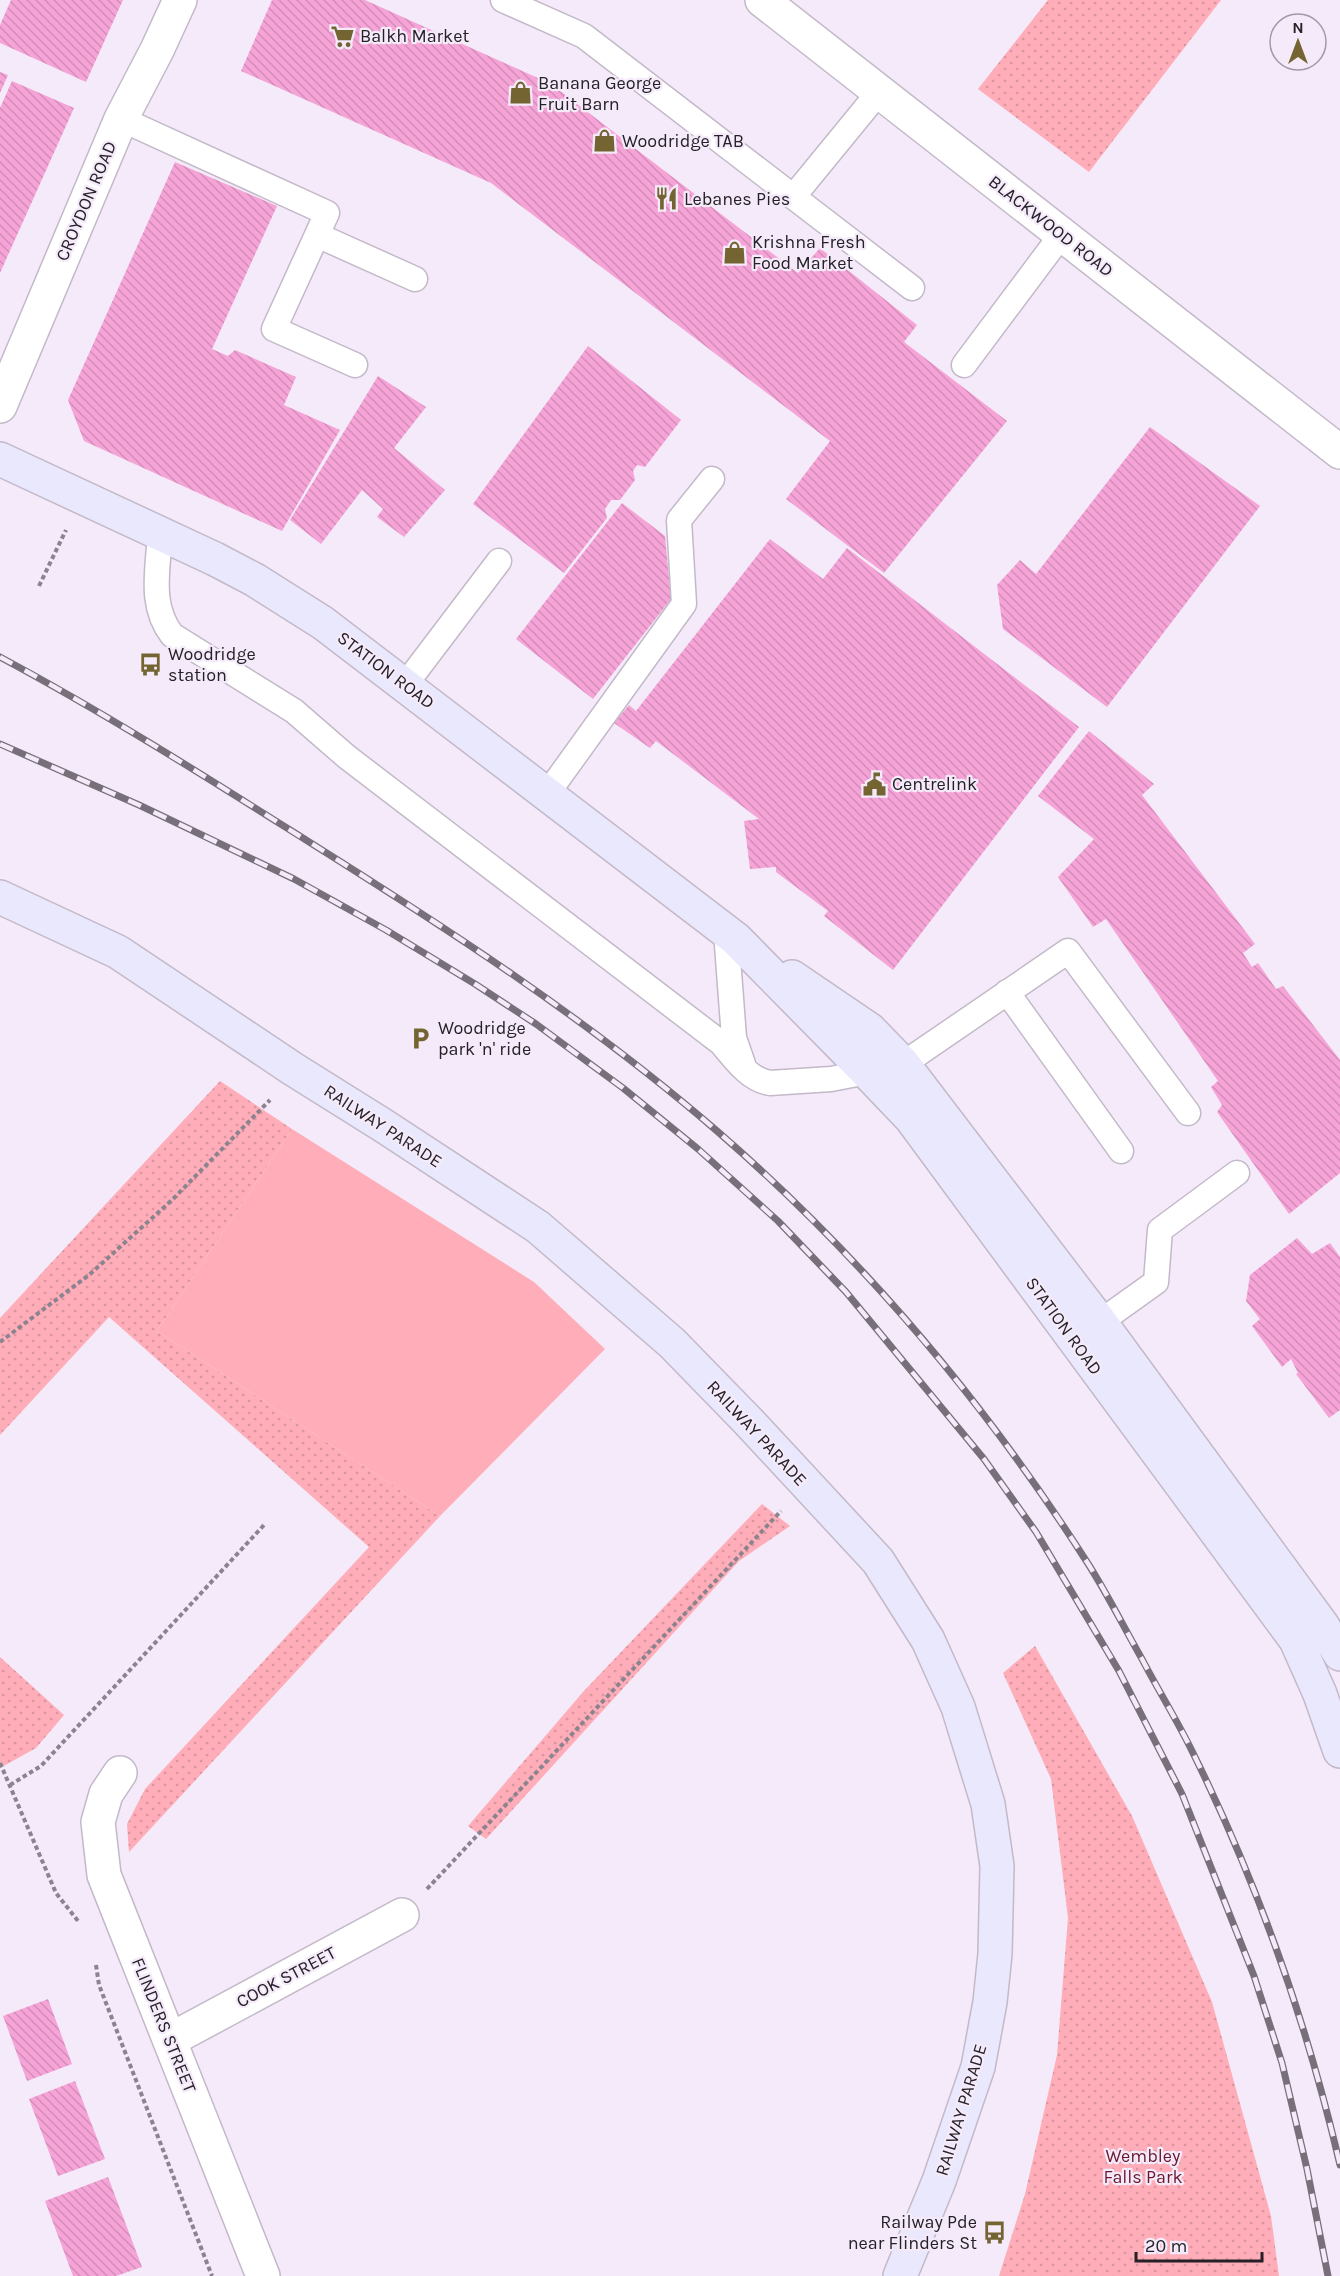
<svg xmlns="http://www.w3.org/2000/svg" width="1340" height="2276" font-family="Karla,sans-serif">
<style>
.grass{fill:url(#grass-dots)}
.pitch{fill:#feadb9}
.building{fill:url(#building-back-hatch)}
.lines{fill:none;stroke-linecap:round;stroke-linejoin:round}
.lane-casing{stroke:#c3b9c8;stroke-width:27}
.street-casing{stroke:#c3b9c8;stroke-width:36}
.secondary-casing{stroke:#c3b9c8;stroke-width:36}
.path{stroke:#8b848f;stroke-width:4;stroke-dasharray:4.5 3;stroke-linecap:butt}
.lane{stroke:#fff;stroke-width:24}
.street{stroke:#fff;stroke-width:33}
.secondary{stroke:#e9e8fd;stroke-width:33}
.rail-casing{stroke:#77707a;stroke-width:7}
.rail{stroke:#f4eaf9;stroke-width:4.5;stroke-dasharray:14;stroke-linecap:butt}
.labels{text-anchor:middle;stroke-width:4.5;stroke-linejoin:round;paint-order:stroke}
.poi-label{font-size:18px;fill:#252127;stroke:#f4eaf9;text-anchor:start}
.street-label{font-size:18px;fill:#252127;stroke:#f4eaf9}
.park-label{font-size:18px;fill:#6b182e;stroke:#f4eaf9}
</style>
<defs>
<pattern id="grass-dots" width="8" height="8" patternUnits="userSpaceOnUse" patternTransform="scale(1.5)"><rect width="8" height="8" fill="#feadb9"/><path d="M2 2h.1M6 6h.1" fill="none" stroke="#da959f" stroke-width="1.8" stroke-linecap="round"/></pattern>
<pattern id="building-back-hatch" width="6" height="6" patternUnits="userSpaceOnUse" patternTransform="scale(1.5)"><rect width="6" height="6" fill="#f6a4d7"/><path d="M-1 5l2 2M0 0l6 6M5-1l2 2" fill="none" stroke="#d38db9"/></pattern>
</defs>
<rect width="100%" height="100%" fill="#f4eaf9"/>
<!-- grass -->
<path class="grass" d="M1048 0H1221L1089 172 978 89Z
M220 1081 292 1129 157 1331 440 1516 129 1852 127 1824 145 1789 369 1547 109 1317 0 1435V1318Z
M762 1504 790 1526 739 1561 486 1839 468 1826 583 1692Z
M1035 1646 1132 1816 1212 2002 1271 2216 1279 2276H999L1025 2194 1057 2055 1068 1918 1051 1779 1003 1673Z
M0 1657 64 1715 36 1748 0 1768Z"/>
<!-- pitch -->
<path class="pitch" d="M292 1129 534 1282 605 1349 440 1516 157 1331Z"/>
<!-- building -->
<path class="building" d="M11 0H123L86 82 0 43V25Z
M272 0H365L551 84 798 273 820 248 917 325 904 342 1007 421 884 573 786 499 830 441 491 183 241 71Z
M0 72 8 75 0 93Z
M12 81 74 108 0 273V108Z
M175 162 277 206 212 349 228 356 235 350 296 377 284 405 340 430 282 531 84 441 68 400Z
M588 346 681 420 645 467 637 465 633 471 635 480 620 500H611L605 509 607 518 564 573 473 504Z
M378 376 426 407 394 448 445 490 404 537 377 517 383 509 362 490 321 544 290 520Z
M1150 427 1260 506 1107 707 1003 629 997 585 1020 560 1036 574Z
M622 503 665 536 671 599 593 699 516 639Z
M770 539 823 579 847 548 1079 727 893 970 824 916 828 911 776 872V867L750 869 744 821 759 819 656 741 650 748 614 723 629 705 636 711Z
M1089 731 1154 784 1142 795 1255 944 1243 953 1252 967 1258 963 1276 989 1283 986 1340 1060V1173L1289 1214 1217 1112 1222 1105 1211 1087 1218 1081 1106 919 1093 927 1058 877 1094 839 1038 796Z
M1297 1238 1312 1254 1330 1243 1340 1257V1410L1329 1418 1296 1374 1298 1373 1291 1359 1282 1367 1252 1326 1260 1319 1246 1301 1250 1275Z
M48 1999 72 2064 27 2081 3 2016Z
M75 2081 105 2159 58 2176 29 2099Z
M108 2177 142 2267 116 2276H73L45 2201Z"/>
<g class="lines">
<defs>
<path id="lane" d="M503 0 584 36 912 288
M121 119 327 213 274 329 355 365
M793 197 879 92
M317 235 415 279
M964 365 1062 234
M160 534C158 570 149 605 172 635L294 711 347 757 721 1043C734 1058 749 1080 770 1083L831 1079 867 1072
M405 685 499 561
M547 794 684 604 679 520 712 479
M726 932 734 1038 743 1064
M1007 992 1121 1151
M903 1064 1068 951 1188 1113
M1100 1322 1156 1282 1160 1230 1237 1173"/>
<path id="street" d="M762 0 1340 452
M0 406 121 119 157 50 180 0
M120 1773 106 1794 98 1822 104 1875 263 2276
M170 2040 402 1915"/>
<path id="secondary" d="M0 459 215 559 255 580 323 623 736 939 867 1072 911 1118 1296 1640 1320 1694 1340 1751
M0 897 118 952 293 1069 384 1126 538 1227 672 1343 748 1421 878 1561 928 1640 958 1707 988 1804 997 1866 995 1954 990 2002 978 2067 939 2181 900 2276
M792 977 870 1030 903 1064 1100 1322 1322 1625 1340 1654"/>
</defs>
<!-- lane casing -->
<use href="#lane" class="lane-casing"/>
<!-- street casing -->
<use href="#street" class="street-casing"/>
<!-- secondary casing -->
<use href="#secondary" class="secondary-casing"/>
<!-- path -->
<path class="path" d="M39 586 66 530
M0 1342 89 1275 172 1200 270 1100
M0 1763 56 1893 78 1921
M10 1785 41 1766 265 1524
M427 1889 781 1511
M96 1965 99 1985 212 2276"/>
<!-- lane -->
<use href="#lane" class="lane"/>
<!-- street -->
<use href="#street" class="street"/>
<!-- secondary -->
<use href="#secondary" class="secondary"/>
<defs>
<path id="rail" d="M0 657C105 713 206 777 306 840 448 929 590 1021 717 1131 859 1254 983 1400 1085 1559 1106 1591 1123 1626 1142 1659 1158 1690 1177 1720 1192 1751 1257 1882 1307 2023 1340 2165
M0 744 139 805 294 879 386 930 475 984 536 1024 623 1088 698 1149 778 1221 846 1292 984 1459 1036 1532 1119 1671 1182 1794 1254 1976 1282 2063 1307 2169 1328 2276"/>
</defs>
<!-- rail casing -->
<use href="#rail" class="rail-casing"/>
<!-- rail -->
<use href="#rail" class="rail"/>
</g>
<!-- icons -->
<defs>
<symbol id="supermarket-bare" viewBox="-9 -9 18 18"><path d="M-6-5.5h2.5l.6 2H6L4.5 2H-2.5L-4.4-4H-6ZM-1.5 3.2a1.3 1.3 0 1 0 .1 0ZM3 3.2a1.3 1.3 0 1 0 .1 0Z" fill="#736432" stroke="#f4eaf9" stroke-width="2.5" paint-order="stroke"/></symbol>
<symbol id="shop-bare" viewBox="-9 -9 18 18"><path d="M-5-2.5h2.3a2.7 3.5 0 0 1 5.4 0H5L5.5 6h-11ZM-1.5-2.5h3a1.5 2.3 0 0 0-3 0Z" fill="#736432" stroke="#f4eaf9" stroke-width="2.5" paint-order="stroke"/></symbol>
<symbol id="restaurant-bare" viewBox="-9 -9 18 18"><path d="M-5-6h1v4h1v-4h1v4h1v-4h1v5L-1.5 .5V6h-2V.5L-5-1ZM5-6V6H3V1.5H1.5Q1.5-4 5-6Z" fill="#736432" stroke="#f4eaf9" stroke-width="2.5" paint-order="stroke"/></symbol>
<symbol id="bus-bare" viewBox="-9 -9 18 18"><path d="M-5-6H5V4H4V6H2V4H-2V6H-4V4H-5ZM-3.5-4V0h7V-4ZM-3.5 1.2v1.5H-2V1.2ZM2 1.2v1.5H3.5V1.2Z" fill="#736432" stroke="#f4eaf9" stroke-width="2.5" paint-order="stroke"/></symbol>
<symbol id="civic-bare" viewBox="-9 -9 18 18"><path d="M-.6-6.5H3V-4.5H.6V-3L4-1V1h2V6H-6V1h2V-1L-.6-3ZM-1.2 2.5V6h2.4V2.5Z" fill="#736432" stroke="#f4eaf9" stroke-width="2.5" paint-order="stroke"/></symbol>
<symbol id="parking-bare" viewBox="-9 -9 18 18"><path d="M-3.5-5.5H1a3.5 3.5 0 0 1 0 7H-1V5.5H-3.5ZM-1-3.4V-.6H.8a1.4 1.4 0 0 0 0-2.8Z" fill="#736432" stroke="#f4eaf9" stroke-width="2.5" paint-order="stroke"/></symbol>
</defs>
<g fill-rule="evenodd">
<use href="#supermarket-bare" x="326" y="20" width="33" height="33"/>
<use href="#shop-bare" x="504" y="76" width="33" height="33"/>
<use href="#shop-bare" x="588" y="124" width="33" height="33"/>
<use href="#restaurant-bare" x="650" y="182" width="33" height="33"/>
<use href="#shop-bare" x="718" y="236" width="33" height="33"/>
<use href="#bus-bare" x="134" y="648" width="33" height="33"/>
<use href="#civic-bare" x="858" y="768" width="33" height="33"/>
<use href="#parking-bare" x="404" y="1022" width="33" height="33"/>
<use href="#bus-bare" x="978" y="2216" width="33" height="33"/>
</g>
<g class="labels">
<!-- poi labels -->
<g class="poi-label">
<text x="360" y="42">Balkh Market</text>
<text x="538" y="89">Banana George<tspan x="538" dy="21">Fruit Barn</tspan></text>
<text x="622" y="147">Woodridge TAB</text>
<text x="684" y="205">Lebanes Pies</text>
<text x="752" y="248">Krishna Fresh<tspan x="752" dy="21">Food Market</tspan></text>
<text x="168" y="660">Woodridge<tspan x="168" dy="21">station</tspan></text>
<text x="892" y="790">Centrelink</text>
<text x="438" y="1034">Woodridge<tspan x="438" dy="21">park 'n' ride</tspan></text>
<text x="977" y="2228" text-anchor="end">Railway Pde<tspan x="977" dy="21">near Flinders St</tspan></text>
</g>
<!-- street labels -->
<g class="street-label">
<text transform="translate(86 201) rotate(-67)" y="6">CROYDON ROAD</text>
<text transform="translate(1051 226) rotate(38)" y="6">BLACKWOOD ROAD</text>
<text transform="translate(386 670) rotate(37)" y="6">STATION ROAD</text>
<text transform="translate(383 1126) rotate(33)" y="6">RAILWAY PARADE</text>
<text transform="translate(1064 1326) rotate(54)" y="6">STATION ROAD</text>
<text transform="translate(757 1433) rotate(47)" y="6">RAILWAY PARADE</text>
<text transform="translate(286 1977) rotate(-28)" y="6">COOK STREET</text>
<text transform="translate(164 2025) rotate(68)" y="6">FLINDERS STREET</text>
<text transform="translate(961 2110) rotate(-73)" y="6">RAILWAY PARADE</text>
</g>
<!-- park labels -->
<g class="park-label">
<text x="1143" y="2162">Wembley<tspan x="1143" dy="21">Falls Park</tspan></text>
</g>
</g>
<!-- north arrow -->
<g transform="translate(1298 42)"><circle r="28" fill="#f4eaf9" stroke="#a19aa5" stroke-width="1.5"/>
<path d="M0-4.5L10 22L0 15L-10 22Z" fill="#736432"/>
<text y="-9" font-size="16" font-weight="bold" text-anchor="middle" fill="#252127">N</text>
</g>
<!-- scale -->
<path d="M1136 2252v9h126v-9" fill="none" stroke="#252127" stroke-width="3"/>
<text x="1145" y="2252" font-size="18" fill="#252127" stroke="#f4eaf9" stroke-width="4.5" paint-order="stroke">20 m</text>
</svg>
